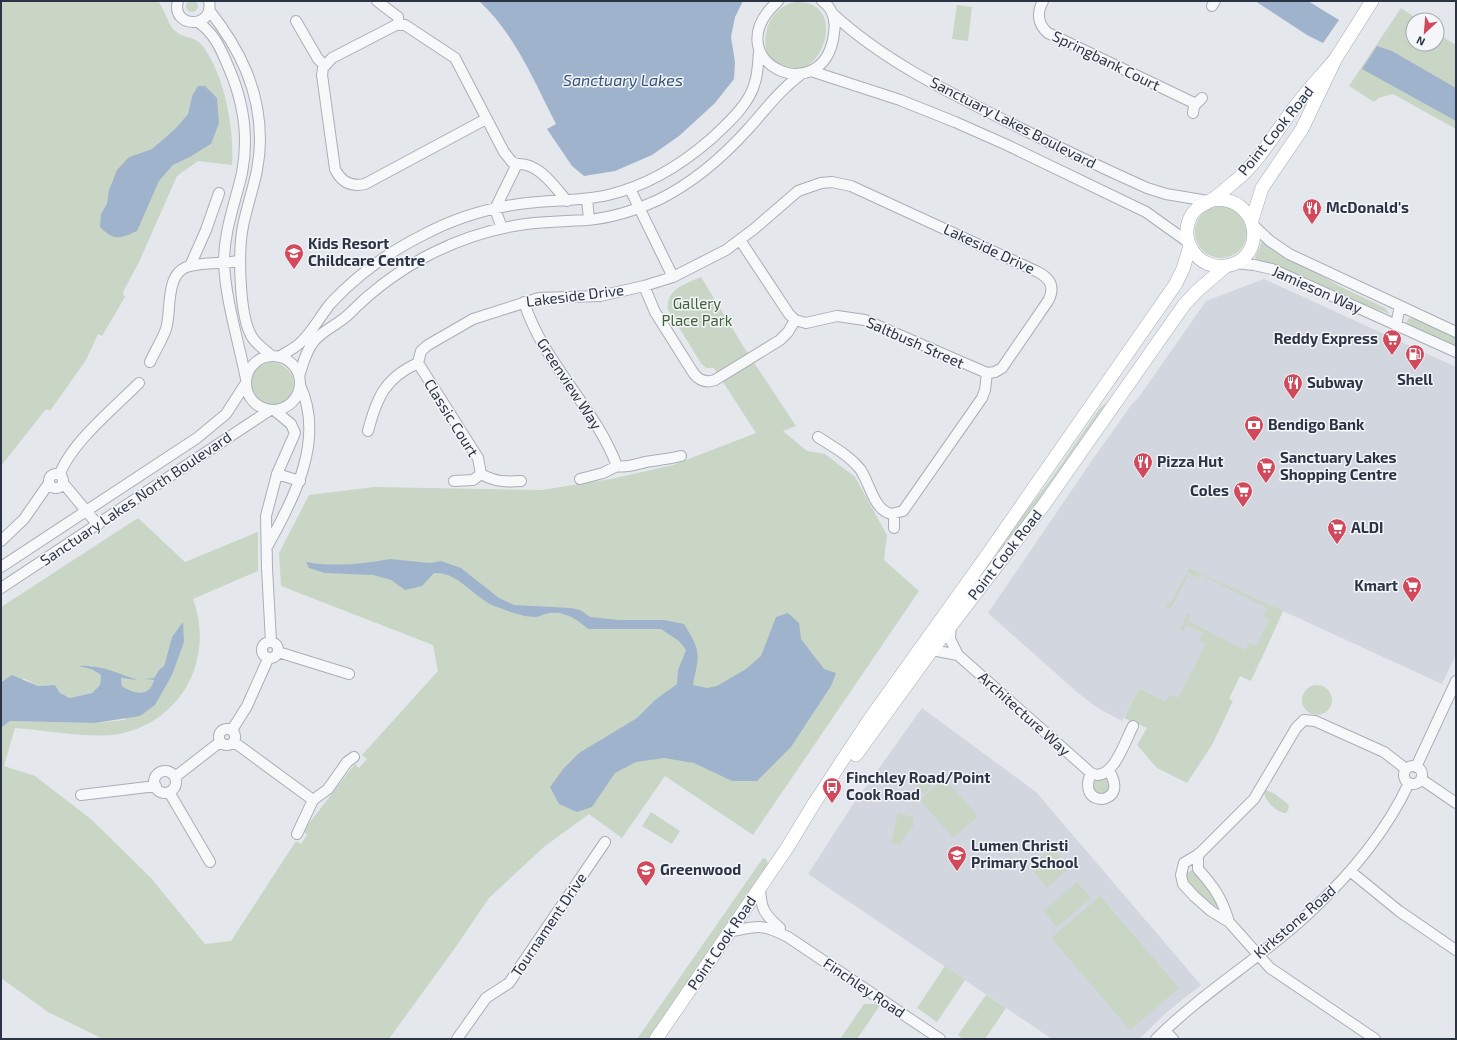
<svg xmlns="http://www.w3.org/2000/svg" width="1457" height="1040" font-family="'Exo 2',sans-serif">
<style>
.built{fill:#d2d6de}
.green{fill:#c9d6c5;fill-rule:evenodd}
.water{fill:#9fb4cc}
.lines{fill:none;stroke-linecap:round;stroke-linejoin:round}
.minor-casing{stroke:#a9aeb7;stroke-width:12}
.major-casing{stroke:#a3abb8;stroke-width:14}
.minor{stroke:#f7f8fa;stroke-width:10}
.major{stroke:#fff;stroke-width:13}
.labels{text-anchor:middle;stroke-width:3;stroke-linejoin:round;paint-order:stroke}
.street-label{font-size:15px;fill:#2b3445;stroke:#f4f6f9}
.poi-label{font-size:15px;font-weight:bold;fill:#2b3445;stroke:#f4f6f9;text-anchor:start}
.park-label{font-size:15px;fill:#3f6138;stroke:#f4f6f9}
.water-label{font-size:16px;font-style:italic;fill:#34527a;stroke:#f4f6f9}
</style>
<rect width="100%" height="100%" fill="#e4e7ec"/>
<!-- built -->
<path class="built" d="M1264 279 1456 367V654L1442 684 1283 611 1261 660 1175 707 1139 688 1122 721 1098 708 1078 693 988 613 1093 459 1132 404 1139 397 1206 301Z
M922 708 1036 792 1201 985 1168 1011 1139 1039H1052L808 874 852 806Z"/>
<!-- green -->
<path class="green" d="M186 6a6 6 0 1 1 12 0a6 6 0 1 1-12 0Z
M1 1H158C165 10 168 24 174 30 181 38 193 36 200 43 224 70 235 131 232 165L198 161 177 176 139 262 124 290 123 294 125 297 102 336 98 334 86 360 50 411 46 409 1 466ZM192 96 211 144 190 157 173 165 159 181 149 202 101 214 129 157 152 149 176 128 188 114Z
M796 2C849 0 823 81 786 69 780 67 773 60 768 56 760 34 771 6 796 2Z
M957 5 972 7 968 41 952 39Z
M1401 8 1419 20H1413V44H1437V33L1456 45V129L1393 94 1378 98 1374 102 1349 86Z
M1195 232a26 26 0 1 1 52 0a26 26 0 1 1-52 0Z
M1263 240 1339 286 1385 308 1390 314 1366 305 1284 268 1256 260 1255 257Z
M701 277 745 349 796 426 783 431 807 451 825 454 855 477 887 535 884 560 919 591 753 835 665 776 622 838 589 814 545 846 489 898 455 948 389 1039H103L48 1012 1 978V728L10 721 95 723 124 720 172 675V637L164 666 159 670 154 678 147 680H154C149 699 135 695 122 686L121 678 135 679 89 665 91 669 101 675 100 685 92 693 70 698 60 693 55 685 38 686 25 679 3 680 1 682V607L138 518 185 562 258 532V571L193 599C215 658 182 722 119 734 91 739 44 730 15 728L4 766 35 776 92 820 151 878 205 944 231 941 296 841 301 844 307 835 303 831 355 764 359 768 367 759 362 755 438 671 433 645 281 586 279 553 309 495 374 487 542 490 611 479 673 465 756 433 714 368H706L701 363 668 310C665 289 686 284 701 277Z
M1409 318 1418 319 1456 336V347L1408 325 1407 321Z
M271 362C286 363 300 378 291 394 271 428 225 374 271 362Z
M1111 399 1058 478 999 554 998 550 1002 542 1051 479 1100 408Z
M1189 568 1283 611 1251 681 1240 676 1229 699 1233 701 1212 745 1187 783 1157 768 1137 745 1147 728 1124 718 1139 688 1166 702 1170 695 1178 698 1206 644 1200 641 1203 633 1187 625 1183 631 1180 629 1188 613 1191 614 1188 621 1245 650 1249 643 1256 646 1269 619 1263 616 1267 608 1200 574 1198 578 1187 572Z
M1186 574 1194 579 1188 576 1173 605 1170 608 1165 606 1167 603 1170 604Z
M1302 700a15 15 0 1 1 30 0a15 15 0 1 1-30 0Z
M923 778 930 780 931 787 924 794 915 785Z
M944 778 978 816 953 838 920 800Z
M1097 779H1107L1112 787 1103 795 1095 793 1091 784Z
M1266 790 1275 794 1288 804 1289 808 1286 813C1278 813 1264 801 1264 792Z
M651 812 680 831 672 844 642 826Z
M898 813 914 817 913 826 899 845 891 843Z
M1052 848 1069 868 1047 888 1030 867Z
M763 858 766 859 768 864 760 877 649 1039H637Z
M1193 869H1196L1223 911C1212 904 1186 888 1186 874Z
M1077 882 1091 898 1057 927 1043 911Z
M1100 896 1179 988 1130 1030 1051 938Z
M945 966 965 980 937 1022 917 1008Z
M986 995 1006 1008 985 1039H963L958 1035Z
M864 1004H881L857 1039H840Z"/>
<!-- water -->
<path class="water" d="M479 1H743L735 17 731 37 735 62 734 79 715 103 679 136 652 155 615 171 584 176 572 166 547 129 556 124C534 81 515 34 479 1Z
M1255 1H1308L1339 20 1323 43 1307 35Z
M1377 46 1392 51 1456 88V121L1362 69Z
M198 86H205L217 98 219 123 211 144 190 157 173 165 159 181 137 231C120 239 114 241 100 227L101 214 107 203 109 190 117 170 129 157 152 149 176 128 188 114 192 96Z
M390 559 430 563 441 561 461 568 499 598 514 605 571 608 580 610 590 617 619 620H664L684 624C702 653 699 654 693 685L707 688 717 686 746 669 761 656 776 617 788 613 799 623 801 639 824 669 836 673 831 686 791 747 757 781H732L694 763 664 758 636 762 615 773 592 807 577 812 559 804 550 787 564 768 579 753 637 718 655 700 677 684 678 670 686 650 679 641 661 629H588C578 620 565 611 550 613 545 613 540 617 535 617 523 617 508 611 497 607 474 599 459 571 434 573L422 586 405 590 391 580 373 575 325 573 309 568 306 562C334 567 362 564 390 559Z
M183 622 184 642 172 675 155 705 140 716 95 723 10 721 1 728V682L12 675 38 686 55 685 60 693 70 698 92 693 100 685 101 675 91 669 79 666C99 664 119 674 138 680L121 678 122 686C134 694 149 698 154 680L145 679 154 678 159 670 164 666 172 637Z"/>
<g class="lines">
<defs>
<path id="minor" d="M178 1C170 28 215 30 209 1
M377 1 398 17 399 25
M778 1C712 61 825 113 834 33 836 21 833 8 822 1
M1043 1C1037 12 1037 24 1048 33L1196 104
M1212 6 1215 1
M209 10C240 49 260 90 260 140 260 173 249 196 243 226 238 251 239 316 252 337 257 345 265 350 272 356
M833 14C882 59 942 89 1002 119 1050 143 1098 166 1147 188L1166 194 1208 201
M296 21 318 59 324 65
M198 22C214 33 221 49 228 66 243 100 249 137 242 173 235 203 224 231 224 262 225 298 239 343 246 379
M811 71 900 100 955 122 1007 145 1146 212 1188 242
M1193 113 1194 106 1202 98
M486 119 365 184C351 187 341 182 335 169L322 75 323 68 332 58 396 25H405L455 58 504 152 512 162 517 164
M630 189 673 277
M587 199 589 219
M1254 226 1270 241 1289 254 1456 332
M502 228 495 209 517 164C538 162 554 186 567 201
M740 240 789 314 795 320 806 323 837 316 865 320 987 373
M1235 263 1254 265 1272 269 1456 352
M190 266 206 230 219 193
M644 286 655 312 694 374C700 381 707 383 715 380L780 340 788 332 795 320
M524 302C543 363 595 407 617 466
M1396 325 1400 306
M246 383a27 27 0 1 1 54 0a27 27 0 1 1-54 0Z
M279 357C285 353 293 349 299 344 312 333 320 316 331 303 357 275 389 252 423 235 455 218 492 207 527 203 554 200 582 201 608 195 647 186 681 165 711 139 727 124 750 104 755 82 758 73 758 62 759 52
M150 362C155 351 162 340 166 329 172 310 164 272 190 266 206 262 223 264 239 261
M418 363 478 458 481 474
M299 376C303 364 306 350 315 340 325 329 339 324 349 314 396 266 459 233 526 224 547 221 567 221 587 220 611 218 636 210 658 200 693 183 723 157 749 128 767 108 778 92 800 75
M368 431C377 397 385 378 418 363L421 351 428 345 473 319 539 298 600 296 644 286 673 277 726 250 754 229 798 191 821 183 832 182 851 186 1038 272C1051 279 1055 288 1048 301L1002 368 995 372 987 373 985 390 982 398 903 511 891 514C873 509 870 483 860 469 849 455 833 447 818 437
M49 481a7 7 0 1 1 14 0a7 7 0 1 1-14 0Z
M60 474C71 443 115 407 139 383
M277 474 300 481
M481 474C495 482 506 482 521 481
M580 479 603 473 617 466C628 468 636 464 646 462 658 460 669 459 681 456
M454 481 473 480 481 474
M63 483 98 525
M894 528V514
M1 541 24 519 49 483
M268 545C295 497 325 439 300 385
M1 567 197 438 226 414 246 383
M1 588 270 410
M951 625 950 639 958 655 1091 773C1112 784 1125 741 1133 726
M262 650a8 8 0 1 1 16 0a8 8 0 1 1-16 0Z
M271 642 267 568 266 516 277 474 295 433 291 424 274 410
M932 650 958 655
M278 652 349 674
M219 737a8 8 0 1 1 16 0a8 8 0 1 1-16 0Z
M232 730 247 706 268 659
M234 742 313 800
M1404 775a9 9 0 1 1 18 0a9 9 0 1 1-18 0Z
M1416 767 1456 681
M154 782a11 11 0 1 1 22 0a11 11 0 1 1-22 0Z
M1091 773C1086 784 1086 799 1103 799 1118 795 1116 782 1109 771
M175 777 220 742
M1421 779 1456 803
M169 792 210 862
M81 795 156 786
M297 834 313 800 328 789 347 762 354 757
M1198 854V869C1214 887 1222 898 1229 922
M1350 871 1399 911 1456 950
M760 888C761 909 764 914 780 928
M729 932C758 926 761 923 788 937L940 1039
M1165 1031 1173 1039
M457 1039 486 998 509 983 605 842
M1156 1039C1203 992 1261 958 1309 913 1349 876 1386 832 1409 783
M1375 1039 1270 968 1229 922 1211 911 1194 896 1183 884 1181 875 1184 863 1199 854 1254 799 1296 728 1304 720 1315 721 1384 752 1406 769"/>
<path id="major" d="M1212 200C1260 194 1269 259 1226 266 1199 270 1179 242 1190 218 1195 207 1204 205 1213 199 1220 194 1227 188 1234 182 1260 161 1276 131 1297 104 1309 88 1323 74 1336 58
M1252 220 1262 188 1302 129 1336 58 1372 1
M856 755 932 650 1043 506 1184 305 1197 291 1226 266
M656 1039 787 848 815 802 869 720 985 558 1175 285 1183 269 1190 246"/>
</defs>
<!-- minor casing -->
<use href="#minor" class="minor-casing"/>
<!-- major casing -->
<use href="#major" class="major-casing"/>
<!-- minor -->
<use href="#minor" class="minor"/>
<!-- major -->
<use href="#major" class="major"/>
</g>
<!-- icons -->
<defs>
<symbol id="restaurant-pin" viewBox="-11 -11 22 30"><path d="M0 17L-7.5 6A9.5 9.5 0 1 1 7.5 6Z" fill="#d1495b" stroke="#f4f6f9"/><path d="M-5-6h1v4h1v-4h1v4h1v-4h1v5L-1.5 .5V6h-2V.5L-5-1ZM5-6V6H3V1.5H1.5Q1.5-4 5-6Z" fill="#fff"/></symbol>
<symbol id="school-pin" viewBox="-11 -11 22 30"><path d="M0 17L-7.5 6A9.5 9.5 0 1 1 7.5 6Z" fill="#d1495b" stroke="#f4f6f9"/><path d="M0-5L7-2L0 1L-7-2ZM-4 1L0 2.5L4 1V4Q0 6-4 4Z" fill="#fff"/></symbol>
<symbol id="supermarket-pin" viewBox="-11 -11 22 30"><path d="M0 17L-7.5 6A9.5 9.5 0 1 1 7.5 6Z" fill="#d1495b" stroke="#f4f6f9"/><path d="M-6-5.5h2.5l.6 2H6L4.5 2H-2.5L-4.4-4H-6ZM-1.5 3.2a1.3 1.3 0 1 0 .1 0ZM3 3.2a1.3 1.3 0 1 0 .1 0Z" fill="#fff"/></symbol>
<symbol id="fuel-pin" viewBox="-11 -11 22 30"><path d="M0 17L-7.5 6A9.5 9.5 0 1 1 7.5 6Z" fill="#d1495b" stroke="#f4f6f9"/><path d="M-5.5-6h7V0h2V4h1.3V-2.5L3-4.5l.8-.8L6-3V5H2.5V1h-1V6h-7ZM-4.2-4.7v3.2H.2V-4.7Z" fill="#fff"/></symbol>
<symbol id="bank-pin" viewBox="-11 -11 22 30"><path d="M0 17L-7.5 6A9.5 9.5 0 1 1 7.5 6Z" fill="#d1495b" stroke="#f4f6f9"/><path d="M-6-4H6V4H-6ZM0-2.3a2.3 2.3 0 1 0 0 4.6a2.3 2.3 0 1 0 0-4.6Z" fill="#fff"/></symbol>
<symbol id="bus-pin" viewBox="-11 -11 22 30"><path d="M0 17L-7.5 6A9.5 9.5 0 1 1 7.5 6Z" fill="#d1495b" stroke="#f4f6f9"/><path d="M-5-6H5V4H4V6H2V4H-2V6H-4V4H-5ZM-3.5-4V0h7V-4ZM-3.5 1.2v1.5H-2V1.2ZM2 1.2v1.5H3.5V1.2Z" fill="#fff"/></symbol>
</defs>
<g fill-rule="evenodd">
<use href="#restaurant-pin" x="1301" y="197" width="22" height="30"/>
<use href="#school-pin" x="283" y="242" width="22" height="30"/>
<use href="#supermarket-pin" x="1381" y="328" width="22" height="30"/>
<use href="#fuel-pin" x="1404" y="343" width="22" height="30"/>
<use href="#restaurant-pin" x="1282" y="372" width="22" height="30"/>
<use href="#bank-pin" x="1243" y="414" width="22" height="30"/>
<use href="#restaurant-pin" x="1132" y="451" width="22" height="30"/>
<use href="#supermarket-pin" x="1255" y="456" width="22" height="30"/>
<use href="#supermarket-pin" x="1232" y="480" width="22" height="30"/>
<use href="#supermarket-pin" x="1326" y="517" width="22" height="30"/>
<use href="#supermarket-pin" x="1401" y="575" width="22" height="30"/>
<use href="#bus-pin" x="821" y="776" width="22" height="30"/>
<use href="#school-pin" x="946" y="844" width="22" height="30"/>
<use href="#school-pin" x="635" y="859" width="22" height="30"/>
</g>
<g class="labels">
<!-- street labels -->
<g class="street-label">
<text transform="translate(1106 61) rotate(26)" y="5">Springbank Court</text>
<text transform="translate(1013 123) rotate(27)" y="5">Sanctuary Lakes Boulevard</text>
<text transform="translate(1276 131) rotate(-51)" y="5">Point Cook Road</text>
<text transform="translate(989 249) rotate(25)" y="5">Lakeside Drive</text>
<text transform="translate(1317 290) rotate(24)" y="5">Jamieson Way</text>
<text transform="translate(575 296) rotate(-7)" y="5">Lakeside Drive</text>
<text transform="translate(915 343) rotate(24)" y="5">Saltbush Street</text>
<text transform="translate(569 384) rotate(57)" y="5">Greenview Way</text>
<text transform="translate(451 418) rotate(58)" y="5">Classic Court</text>
<text transform="translate(136 499) rotate(-34)" y="5">Sanctuary Lakes North Boulevard</text>
<text transform="translate(1005 555) rotate(-52)" y="5">Point Cook Road</text>
<text transform="translate(1024 714) rotate(42)" y="5">Architecture Way</text>
<text transform="translate(1295 922) rotate(-41)" y="5">Kirkstone Road</text>
<text transform="translate(549 925) rotate(-56)" y="5">Tournament Drive</text>
<text transform="translate(722 943) rotate(-56)" y="5">Point Cook Road</text>
<text transform="translate(864 988) rotate(34)" y="5">Finchley Road</text>
</g>
<!-- poi labels -->
<g class="poi-label">
<text x="1326" y="213">McDonald's</text>
<text x="308" y="249">Kids Resort<tspan x="308" dy="17">Childcare Centre</tspan></text>
<text x="1378" y="344" text-anchor="end">Reddy Express</text>
<text x="1415" y="385" text-anchor="middle">Shell</text>
<text x="1307" y="388">Subway</text>
<text x="1268" y="430">Bendigo Bank</text>
<text x="1280" y="463">Sanctuary Lakes<tspan x="1280" dy="17">Shopping Centre</tspan></text>
<text x="1157" y="467">Pizza Hut</text>
<text x="1229" y="496" text-anchor="end">Coles</text>
<text x="1351" y="533">ALDI</text>
<text x="1398" y="591" text-anchor="end">Kmart</text>
<text x="846" y="783">Finchley Road/Point<tspan x="846" dy="17">Cook Road</tspan></text>
<text x="971" y="851">Lumen Christi<tspan x="971" dy="17">Primary School</tspan></text>
<text x="660" y="875">Greenwood</text>
</g>
<!-- park labels -->
<g class="park-label">
<text x="697" y="309">Gallery<tspan x="697" dy="17">Place Park</tspan></text>
</g>
<!-- water labels -->
<g class="water-label">
<text x="623" y="86">Sanctuary Lakes</text>
</g>
</g>
<!-- border -->
<rect width="1457" height="1040" fill="none" stroke="#2b3445" stroke-width="4"/>
<!-- north arrow -->
<g transform="translate(1425 32) rotate(206)"><circle r="19" fill="#f4f6f9" stroke="#a4a8b1"/>
<path d="M0-3L7 15L0 10L-7 15Z" fill="#d1495b"/>
<text y="-6" font-size="11" font-weight="bold" text-anchor="middle" fill="#2b3445">N</text>
</g>
</svg>
